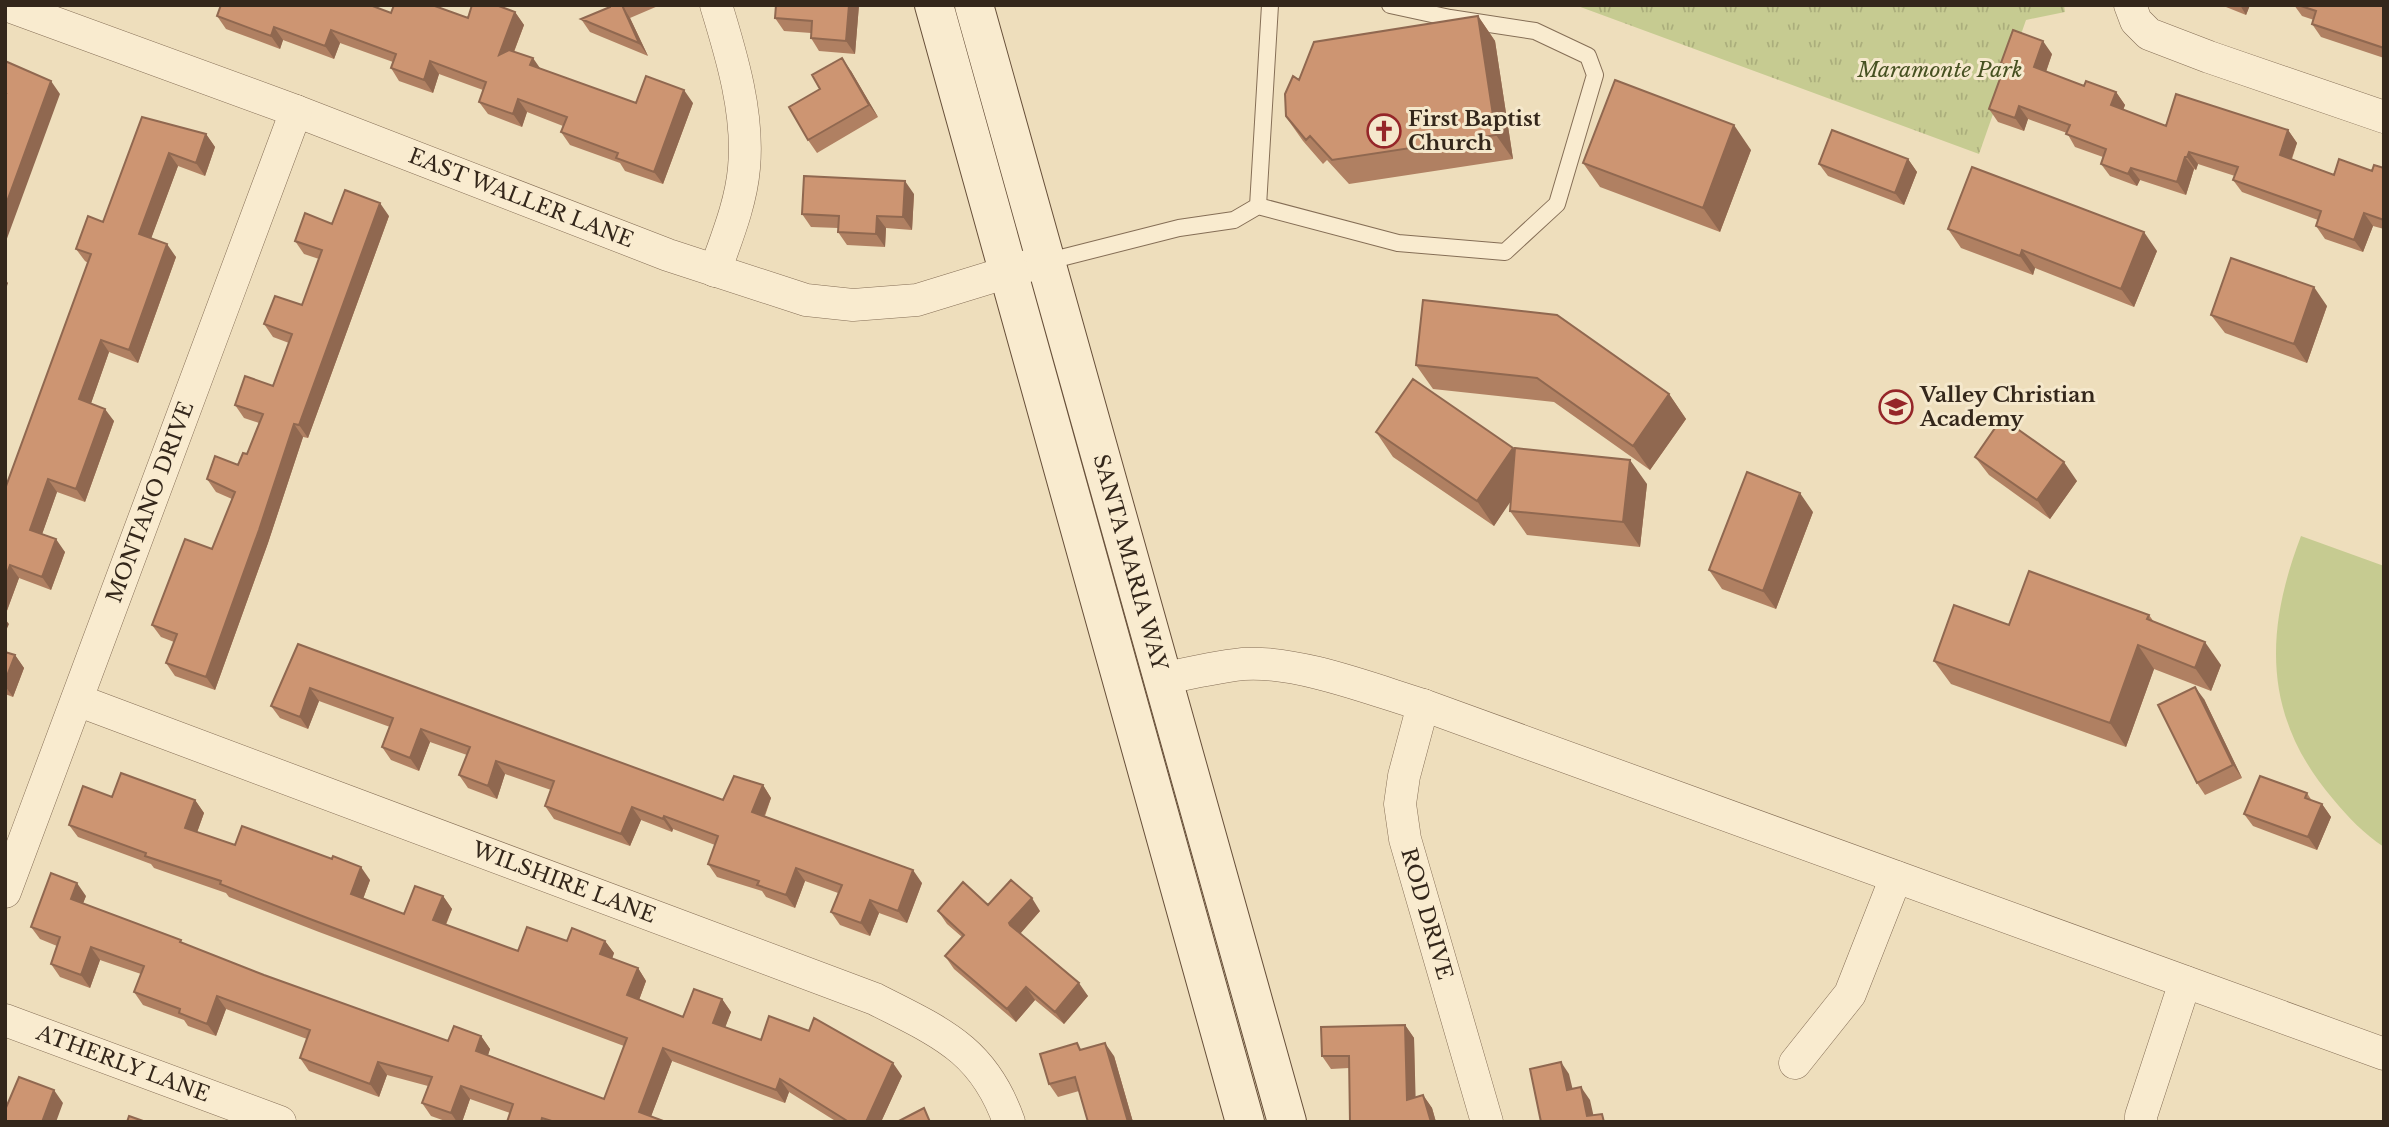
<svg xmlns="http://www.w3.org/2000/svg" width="2389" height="1127" font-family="'Libre Baskerville',serif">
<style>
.park{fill:url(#park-tufts)}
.garden{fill:#c6cb91}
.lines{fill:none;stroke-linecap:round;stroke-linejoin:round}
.lane-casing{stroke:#856e56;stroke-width:18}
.street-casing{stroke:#856e56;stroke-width:33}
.secondary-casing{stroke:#674f39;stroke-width:40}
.lane{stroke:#f9ebcf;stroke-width:16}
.street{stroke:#f9ebcf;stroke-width:32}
.secondary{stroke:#f9ebcf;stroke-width:38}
.wall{fill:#b08062}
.shaded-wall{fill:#906850}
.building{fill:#cd9572;stroke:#906850;stroke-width:2}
.labels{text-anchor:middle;stroke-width:6;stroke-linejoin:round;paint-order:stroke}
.park-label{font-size:21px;font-style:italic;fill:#465121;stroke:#f5e8cc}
.poi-label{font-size:21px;font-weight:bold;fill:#34271b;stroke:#f5e8cc;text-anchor:start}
.street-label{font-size:21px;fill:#34271b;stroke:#f5e8cc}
</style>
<defs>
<pattern id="park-tufts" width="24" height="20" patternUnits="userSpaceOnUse" patternTransform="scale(1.75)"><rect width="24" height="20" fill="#c6cb91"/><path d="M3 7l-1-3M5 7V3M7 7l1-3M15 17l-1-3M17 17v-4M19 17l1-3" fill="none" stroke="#abae7c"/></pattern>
</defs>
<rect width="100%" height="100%" fill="#eedebc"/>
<!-- park -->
<path class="park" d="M1575 5H2064L2065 12 2026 20 1979 154Z"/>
<!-- garden -->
<path class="garden" d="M2301 536 2384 566V847C2364 834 2348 817 2333 799 2263 717 2264 633 2301 536Z"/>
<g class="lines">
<defs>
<path id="lane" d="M1258 206 1398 243 1505 252 1557 204 1595 75 1588 56 1535 31 1450 18 1390 5
M1045 262 1179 228 1234 220 1258 206 1270 5"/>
<g id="street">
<path id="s1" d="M6 5 296 111 668 255 806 300 853 305 917 300 1031 265"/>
<path d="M2130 5 2136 21 2149 34 2209 57 2384 117"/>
<path d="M715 271C727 237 741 203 744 168 749 114 732 57 716 5"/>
<path d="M1162 679C1189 673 1216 667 1243 664 1296 660 1371 689 1423 705L2384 1054"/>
<path id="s2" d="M77 700 875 999C939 1032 983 1048 1009 1122"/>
<path id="s3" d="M1423 705 1404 776 1400 804 1405 839 1487 1122"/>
<path id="s4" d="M5 892 296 111"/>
<path id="s5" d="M5 1020 280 1122"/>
<path d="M1795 1063 1850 994 1896 877"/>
<path d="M2141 1122V1116L2185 982"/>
</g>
<g id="secondary">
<path d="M934 5 1245 1122"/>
<path id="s6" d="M974 5 1287 1122"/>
</g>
</defs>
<!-- lane casing -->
<use href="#lane" class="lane-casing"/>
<!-- street casing -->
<use href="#street" class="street-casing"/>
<!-- secondary casing -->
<use href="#secondary" class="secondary-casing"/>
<!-- lane -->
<use href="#lane" class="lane"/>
<!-- street -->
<use href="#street" class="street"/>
<!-- secondary -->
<use href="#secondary" class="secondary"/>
</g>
<!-- wall -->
<path class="wall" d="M610 5H657L658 6 630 18 648 56 590 32 581 19 610 7Z
M776 5H859L855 54 819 51 811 38V33L784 31 775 18Z
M2221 5H2250L2246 15Z
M2294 5H2384V58L2321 37 2312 24 2314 20 2302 16Z
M515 12 524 25 514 52 539 68 636 103H693L663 184 625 171 620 163 570 145 561 132 563 126 527 112 522 127 488 114 479 102 483 90 439 74 433 93 399 81 391 68 393 62 340 43 334 59 283 40 280 49 226 29 217 16 391 13 468 18Z
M1478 16 1495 41 1513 159 1349 184 1327 160 1323 164 1303 141 1286 117 1299 80Z
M2052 54 2046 72 2084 86 2116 92 2125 105 2123 110 2166 126 2288 130 2297 143 2292 159 2334 175 2372 171 2384 168V229L2373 226 2363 252 2325 239 2316 226 2318 220 2242 192 2233 180 2235 176 2198 164 2196 170 2194 169 2186 195 2140 180 2137 186 2110 176 2101 164 2103 157 2075 147 2067 133 2028 119 2024 131 1998 122 1989 109 2004 67 2001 63Z
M851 71 878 117 817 153 808 140Z
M142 117 206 134 215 147 205 176 178 166 151 238 176 257 138 363 109 352 91 403 114 421 85 502 57 492 42 534 65 552 51 590 19 578 5 616V489L88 263 85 261 76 249 103 222Z
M1751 150 1720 232 1600 187 1583 163Z
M1908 159 1917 172 1904 205 1828 176 1819 164Z
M914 194 912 230 886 228 885 247 847 245 838 232V228L811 227 802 214Z
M389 216 308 438 303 437 268 543 215 690 175 676 166 663 174 642 161 637 152 625 212 549 232 499 216 492 207 479 238 465 247 454 259 423 244 418 235 405 273 386 289 343 273 337 264 324 302 305 319 259 304 254 295 241 332 224Z
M1948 229 2157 251 2134 307 2035 268 2033 275 1961 248Z
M1423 300 1669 394 1686 419 1650 470 1554 402 1433 389 1416 365Z
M2327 306 2307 363 2225 333 2211 315Z
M1376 432 1513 448 1515 451 1647 484 1640 547 1527 535 1510 511V501L1494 526 1393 457Z
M1975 457 2077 481 2050 519 1989 475Z
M1813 512 1776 609 1722 589 1709 570Z
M2149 615 2154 622 2221 665 2211 691 2154 669 2126 747 1951 684 1934 661 2009 625Z
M298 644 723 800 763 785 771 798 765 816 922 883 907 923 879 913 870 936 840 925 831 912 838 893 805 881 795 908 766 897 762 891 717 877 708 864 715 845 673 829 672 832 641 820 630 846 554 819 545 806 551 790 505 774 497 799 468 788 459 775 467 755 430 742 419 771 391 760 382 747 390 727 319 701 308 729 280 718 271 706Z
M5 652 15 655 24 668 13 697 5 694Z
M2204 699 2242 778 2205 795 2197 783Z
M2307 793 2312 801 2322 804 2331 817 2317 850 2253 826 2244 814Z
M112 797 195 800 204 813 197 832 235 845 370 880 363 899 404 914 443 896 452 909 446 925 518 951 567 941H605L614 953 612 959 638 968 646 981 639 1000 683 1017 722 999 731 1012 725 1027 761 1040 902 1076 881 1122H837L789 1092 785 1103 672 1061 651 1116 667 1122H507L510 1113 470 1099 462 1122H448L431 1116 422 1103 428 1086 387 1075 379 1097 309 1071 300 1058 307 1039 226 1009 216 1036 188 1026 184 1020 143 1005 134 992 141 974 100 960 90 988 60 977 51 964 57 946 40 939 31 927 86 896 83 903 184 944 264 975 448 1041 481 1036 490 1049 488 1055 604 1099 624 1046 319 932 229 897 226 893 154 868 151 864 78 837 69 825Z
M988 905 1040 911 1020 934 1088 996 1064 1024 1035 1000 1016 1022 954 969 945 956 962 937 947 924 938 911Z
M1405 1025 1414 1038 1415 1097 1423 1095 1432 1108 1436 1122H1350L1349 1068 1331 1069 1322 1056Z
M1081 1050 1114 1056 1133 1122H1088L1079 1091 1058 1097 1049 1084Z"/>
<!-- shaded-wall -->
<path class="shaded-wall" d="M622 5 630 18 648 56 639 43Z
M849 5H859L855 54 846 41Z
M2240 5H2250L2246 15Z
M515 12 524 25 508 67 499 55Z
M1478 16 1495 41 1513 159 1496 135Z
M274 27 283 40 280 49 271 36Z
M331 30 340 43 334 59 325 46Z
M2043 41 2052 54 2043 80 2034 67Z
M533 58 542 71 530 65Z
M842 58 851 71 878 117 869 105Z
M430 61 439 74 433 93 424 80Z
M51 81 60 94 5 244V207Z
M684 90 693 103 663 184 654 172Z
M2116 92 2125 105 2120 118 2111 105Z
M518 99 527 112 522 127 513 114Z
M2019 106 2028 119 2024 131 2015 118Z
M1734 125 1751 150 1720 232 1703 208Z
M2288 130 2297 143 2288 168 2280 155Z
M206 134 215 147 205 176 196 163Z
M2189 152 2198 164 2196 170 2187 157Z
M169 153 178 166 148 247 139 234Z
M2185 157 2194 169 2186 195 2177 182Z
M1908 159 1917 172 1904 205 1895 193Z
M2131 168 2140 180 2137 186 2128 174Z
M905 181 914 194 912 230 903 217Z
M380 203 389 216 308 438 299 425Z
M2364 213 2373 226 2363 252 2354 240Z
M877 216 886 228 885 247 876 234Z
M2144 232 2157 251 2134 307 2121 289Z
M167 244 176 257 138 363 129 350Z
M2022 250 2035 268 2033 275 2020 256Z
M5 279 8 283 5 292Z
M2314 287 2327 306 2307 363 2294 344Z
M101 340 109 352 88 412 79 399Z
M1669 394 1686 419 1650 470 1633 446Z
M105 409 114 421 85 502 76 489Z
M294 424 303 437 268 543 215 690 206 677Z
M1513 448 1530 473 1494 526 1477 501Z
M1630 460 1647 484 1640 547 1623 522Z
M2064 462 2077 481 2050 519 2037 500Z
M48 479 57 492 39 543 30 530Z
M1800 493 1813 512 1776 609 1763 591Z
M56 539 65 552 51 590 42 577Z
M10 565 19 578 5 616V579Z
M5 619 9 624 5 633Z
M2205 642 2221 665 2211 691 2195 668Z
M2138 645 2154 669 2126 747 2110 723Z
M15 655 24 668 13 697 5 686V681Z
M2195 687 2204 699 2242 778 2233 765Z
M310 688 319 701 308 729 300 717Z
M421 729 430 742 419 771 410 758Z
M496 761 505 774 497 799 488 786Z
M763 785 771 798 761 824 752 812Z
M195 800 204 813 194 841 185 828Z
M2322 804 2331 817 2317 850 2308 837Z
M632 807 641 820 630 846 621 834Z
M664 816 673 829 672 832 663 819Z
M361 867 370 880 360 907 351 894Z
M796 868 805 881 795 908 786 895Z
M913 870 922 883 907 923 898 911Z
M77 883 86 896 80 911 71 899Z
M443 896 452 909 442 933 433 920Z
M1032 898 1040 911 1018 936 1009 923Z
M870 900 879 913 870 936 861 923Z
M605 941 614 953 609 967 600 954Z
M91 947 100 960 90 988 81 975Z
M638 968 646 981 636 1008 627 995Z
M1079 983 1088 996 1064 1024 1055 1012Z
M1026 987 1035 1000 1016 1022 1007 1009Z
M217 996 226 1009 216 1036 207 1024Z
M722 999 731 1012 722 1036 713 1023Z
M1405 1025 1414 1038 1416 1112 1407 1100Z
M481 1036 490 1049 485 1064 476 1051Z
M1105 1043 1114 1056 1133 1122H1128Z
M663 1048 672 1061 649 1122 639 1112Z
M378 1062 387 1075 379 1097 370 1084Z
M1561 1062 1569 1074 1576 1103 1567 1090Z
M893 1063 902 1076 881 1122H866Z
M780 1079 789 1092 785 1103 776 1090Z
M461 1086 470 1099 462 1122H457L451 1113Z
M1581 1087 1590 1100 1595 1122 1587 1116Z
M54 1090 63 1103 56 1122H42Z
M1423 1095 1432 1108 1436 1122H1431Z"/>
<!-- building -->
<path class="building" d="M221 5H370L391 13 394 5H432L468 18 472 5H496L515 12 499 55 509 50 533 58 530 65 636 103 646 76 684 90 654 172 616 158 618 153 561 132 567 117 518 99 513 114 479 102 486 82 430 61 424 80 391 68 396 54 331 30 325 46 274 27 271 36 217 16Z
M610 5H622L639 43 581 19 610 7Z
M776 5H849L846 41 811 38 812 21 775 18Z
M2298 5H2384V48L2312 24 2316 11Z
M1478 16 1496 135 1332 160 1310 136 1306 140 1286 116 1285 94 1293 76 1299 80 1314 42Z
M2013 30 2043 41 2034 67 2084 86 2086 81 2116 92 2111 105 2166 126 2176 94 2288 130 2280 155 2334 175 2339 159 2372 171 2374 165 2384 168V220L2364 213 2354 240 2316 226 2321 211 2233 180 2238 167 2189 152 2187 157H2185L2177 182 2131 168 2128 174 2101 164 2106 149 2066 134 2070 125 2019 106 2015 118 1989 109 2005 65 2001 63Z
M842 58 869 105 808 140 789 107 820 89 812 75Z
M5 61 51 81 5 207V97L6 94H5Z
M1615 80 1734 125 1703 208 1583 163Z
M142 117 206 134 196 163 169 153 139 234 167 244 129 350 101 340 79 399 105 409 76 489 48 479 30 530 56 539 42 577 10 565 5 579V489L91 254 76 249 88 216 103 222Z
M1832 130 1908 159 1895 193 1819 164Z
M1972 167 2144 232 2121 289 2022 250 2020 256 1948 229Z
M804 176 905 181 903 217 877 216 876 234 838 232 839 216 802 214Z
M345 190 380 203 299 425 294 424 259 530 206 677 166 663 177 634 152 625 185 539 212 549 235 492 207 479 215 456 238 465 243 453 247 454 263 414 235 405 245 376 273 386 292 334 264 324 275 296 302 305 322 250 295 241 305 213 332 224Z
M2231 258 2314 287 2294 344 2211 315Z
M1423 300 1557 315 1669 394 1633 446 1537 378 1416 365Z
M1413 379 1513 448 1477 501 1376 432Z
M2002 418 2064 462 2037 500 1975 457Z
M1515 448 1630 460 1623 522 1510 511Z
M1747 472 1800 493 1763 591 1709 570Z
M2029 571 2149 615 2147 619 2205 642 2195 668 2138 645 2110 723 1934 661 1954 605 2009 625Z
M298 644 723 800 734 776 763 785 752 812 913 870 898 911 870 900 861 923 831 912 842 885 796 868 786 895 757 885 759 881 708 864 718 836 664 816 663 819 632 807 621 834 545 806 554 781 496 761 488 786 459 775 470 747 421 729 410 758 382 747 393 718 310 688 300 717 271 706Z
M5 652 15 655 5 681Z
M2195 687 2233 765 2197 783 2158 705Z
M121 773 195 800 185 828 235 845 242 826 332 859 333 856 361 867 351 894 404 914 415 886 443 896 433 920 518 951 527 927 567 941 572 928 605 941 600 954 638 968 627 995 683 1017 694 989 722 999 713 1023 761 1040 769 1016 809 1031 814 1018 893 1063 866 1122H849L780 1079 776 1090 663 1048 639 1112 666 1122H555L542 1118 541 1122H507L513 1104 461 1086 451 1113 422 1103 432 1077 378 1062 370 1084 300 1058 310 1030 217 996 207 1024 179 1013 180 1009 134 992 144 966 91 947 81 975 51 964 60 937 31 927 51 873 77 883 71 899 181 940 180 942 264 975 448 1041 454 1026 481 1036 476 1051 604 1099 627 1038 310 919 220 884 221 881 145 856 146 853 69 825 83 786 112 797Z
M2260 776 2307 793 2305 798 2322 804 2308 837 2244 814Z
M1011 880 1032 898 1009 923 1010 925 1079 983 1055 1012 1026 987 1007 1009 945 956 964 935 938 911 963 882 988 905Z
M1405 1025 1407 1100 1423 1095 1431 1122H1350L1349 1056H1322L1321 1027Z
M1077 1043 1080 1050 1105 1043 1128 1122H1088L1075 1077 1049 1084 1040 1054Z
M1561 1062 1567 1090 1581 1087 1587 1116 1602 1114 1604 1122H1541L1530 1069Z
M19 1077 54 1090 42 1122H5V1110Z
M924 1108 930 1122H897Z
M129 1116 146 1122H127Z"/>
<!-- icons -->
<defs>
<symbol id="church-ring" viewBox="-11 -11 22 22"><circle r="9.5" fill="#f5e8cc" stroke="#952629" stroke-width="1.5"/><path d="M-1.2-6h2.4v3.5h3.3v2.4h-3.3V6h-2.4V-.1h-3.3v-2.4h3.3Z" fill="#952629"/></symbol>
<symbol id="school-ring" viewBox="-11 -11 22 22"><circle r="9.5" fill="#f5e8cc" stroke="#952629" stroke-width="1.5"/><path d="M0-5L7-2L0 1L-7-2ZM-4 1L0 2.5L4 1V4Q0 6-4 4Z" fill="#952629"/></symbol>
</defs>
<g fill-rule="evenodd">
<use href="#church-ring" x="1365" y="112" width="38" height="38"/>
<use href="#school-ring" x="1877" y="388" width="38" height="38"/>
</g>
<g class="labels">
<!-- park labels -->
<g class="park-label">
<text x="1940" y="77">Maramonte Park</text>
</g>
<!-- poi labels -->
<g class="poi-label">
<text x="1408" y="126">First Baptist<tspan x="1408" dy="24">Church</tspan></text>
<text x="1920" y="402">Valley Christian<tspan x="1920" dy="24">Academy</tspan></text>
</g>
<!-- street labels -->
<g class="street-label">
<text dy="7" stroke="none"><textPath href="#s1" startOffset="550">EAST WALLER LANE</textPath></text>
<text dy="7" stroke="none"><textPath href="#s4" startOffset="416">MONTANO DRIVE</textPath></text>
<text dy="7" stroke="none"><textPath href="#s6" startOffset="579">SANTA MARIA WAY</textPath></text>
<text dy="7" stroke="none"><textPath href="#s2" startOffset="520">WILSHIRE LANE</textPath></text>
<text dy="7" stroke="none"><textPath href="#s3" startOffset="215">ROD DRIVE</textPath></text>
<text dy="7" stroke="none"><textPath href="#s5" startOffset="126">ATHERLY LANE</textPath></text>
</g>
</g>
<!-- border -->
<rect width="2389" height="1127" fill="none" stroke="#34271b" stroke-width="14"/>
</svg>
